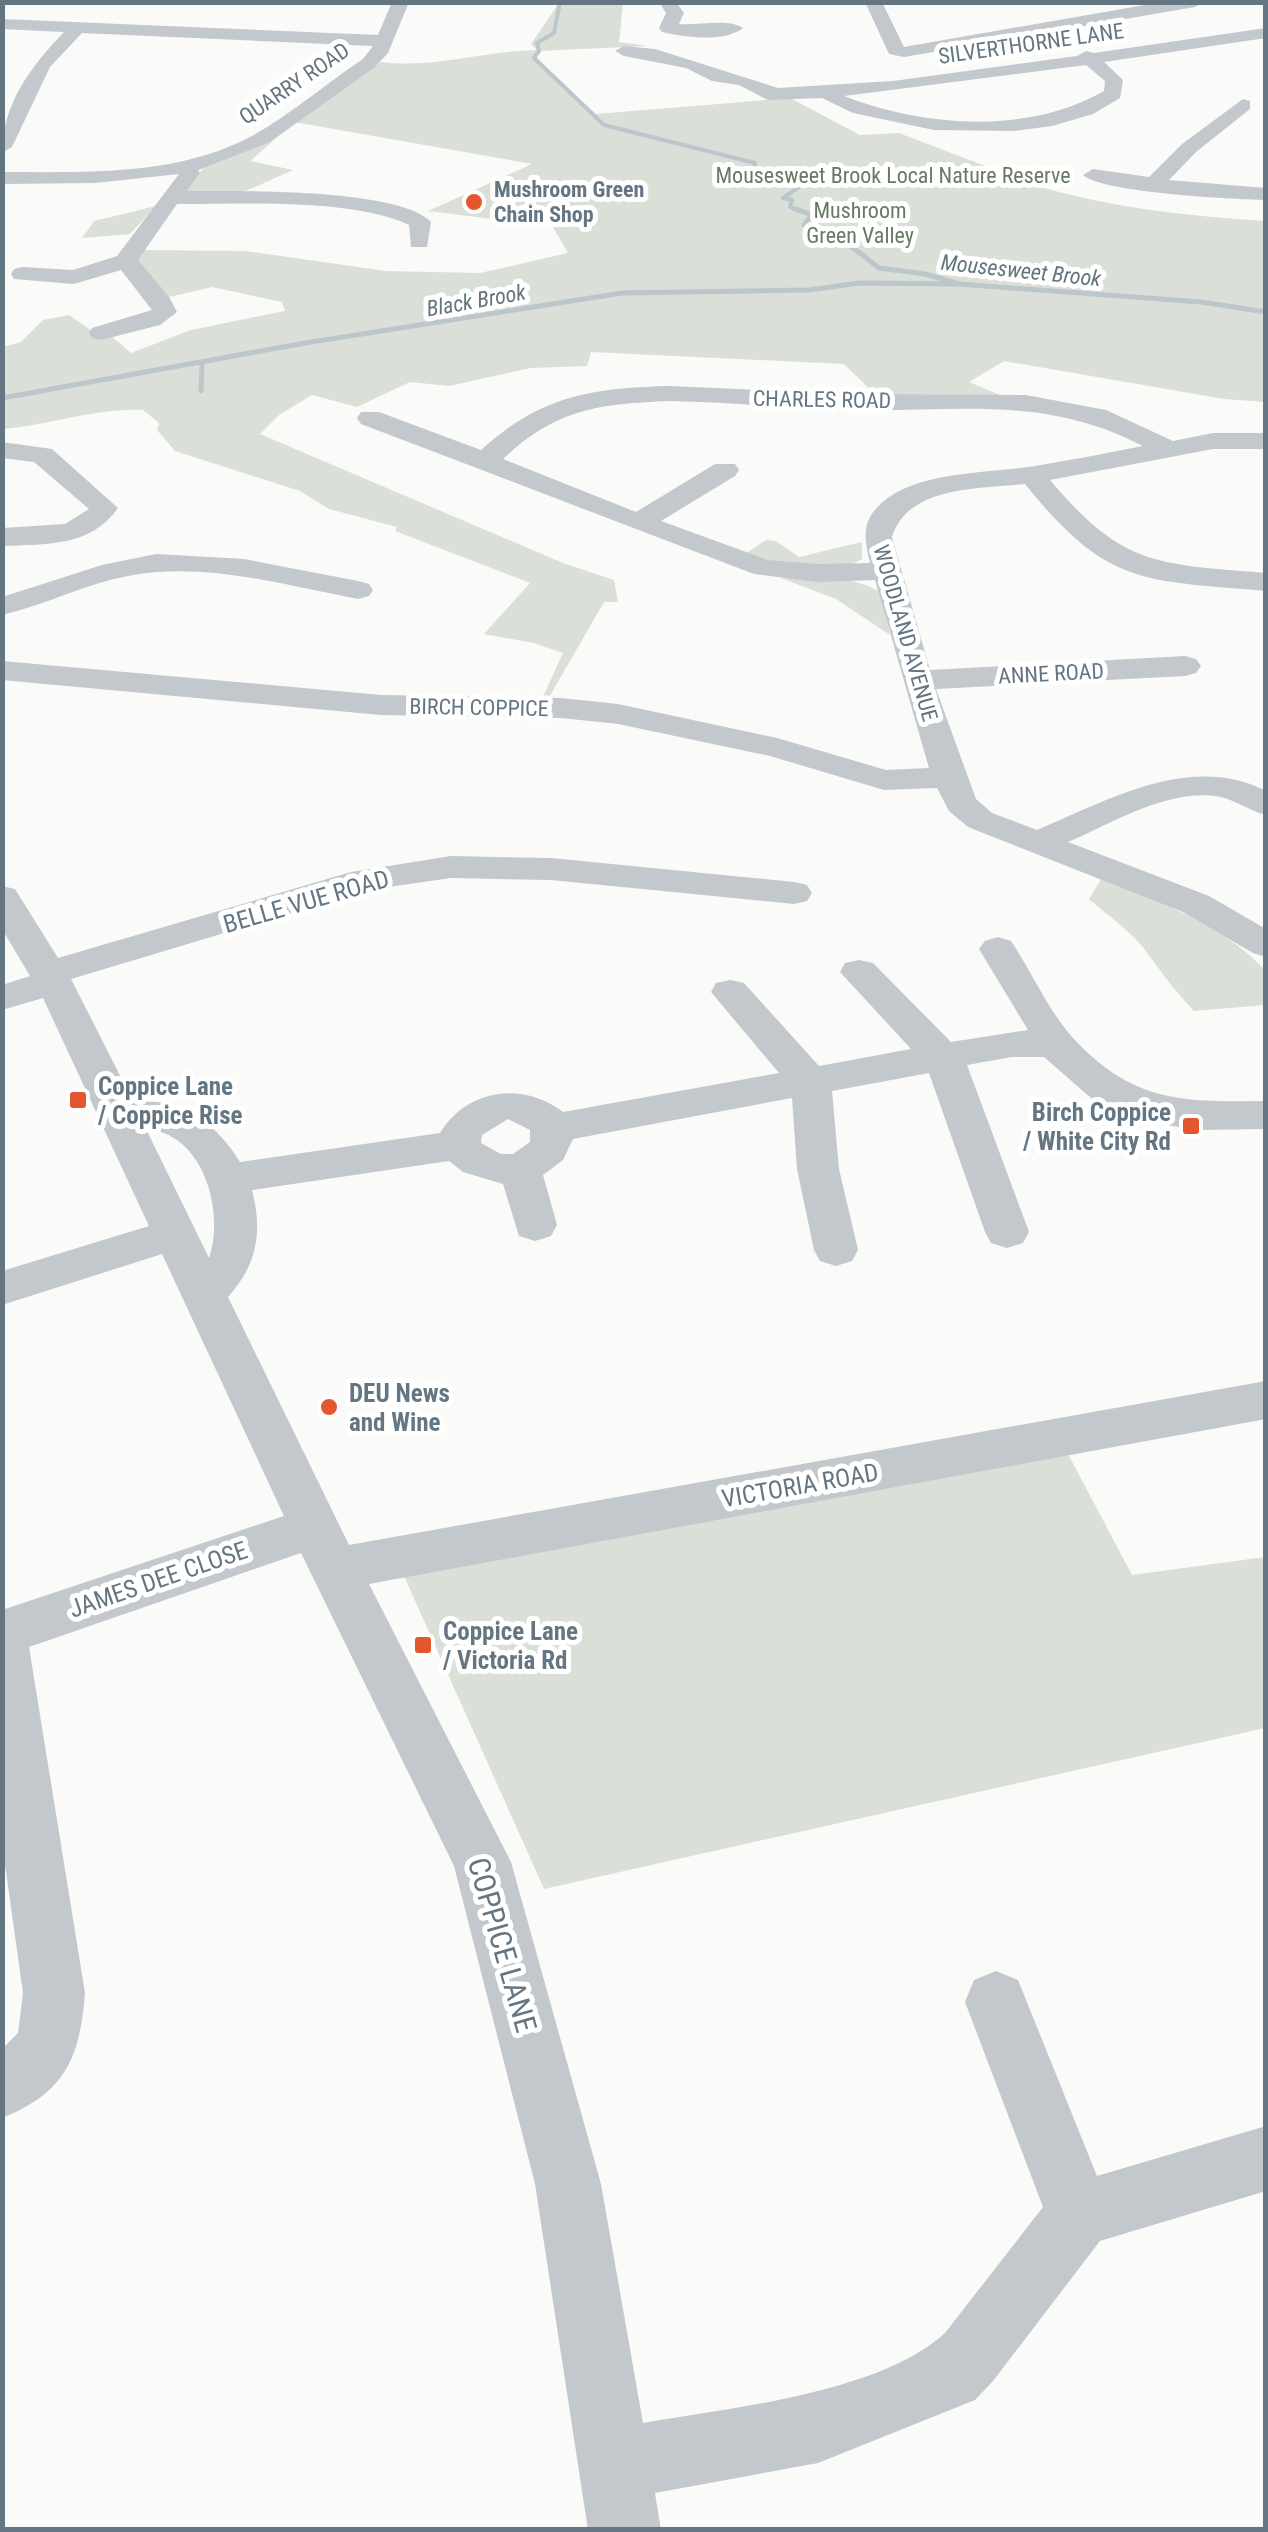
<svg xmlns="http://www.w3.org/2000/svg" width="1268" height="2532" font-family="'Roboto Condensed',sans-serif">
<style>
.green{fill:#dadfd7}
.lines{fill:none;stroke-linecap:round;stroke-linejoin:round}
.stream-far1{stroke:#bbc7cb;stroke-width:4}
.stream{stroke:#bbc7cb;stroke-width:5}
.minor{fill:#c3c8cc;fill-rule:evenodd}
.poi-dot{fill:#e4572e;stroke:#fff;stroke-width:4}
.labels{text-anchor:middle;stroke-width:10;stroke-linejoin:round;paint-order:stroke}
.far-street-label{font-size:22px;fill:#657683;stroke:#fff}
.far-park-label{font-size:22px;fill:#687a64;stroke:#fff}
.far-poi-label{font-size:22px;font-weight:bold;fill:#657683;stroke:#fff;text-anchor:start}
.far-water-label{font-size:22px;font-style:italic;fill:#60757c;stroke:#fff}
.street-label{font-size:25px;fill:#657683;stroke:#fff}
.poi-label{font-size:25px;font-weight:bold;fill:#657683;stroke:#fff;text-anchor:start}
.near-street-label{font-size:30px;fill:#657683;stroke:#fff}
</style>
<rect width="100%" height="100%" fill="#fafaf8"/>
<!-- green -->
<path class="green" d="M559 3H623L619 42 648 46 539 51 534 58 596 114 790 98 860 135 899 133 993 169 1045 171 1037 186C1112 208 1188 216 1265 221V402L1224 399 1004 361 969 382 1002 396 880 399 844 364 591 352 587 366 531 368 449 386 410 382 357 407 312 395 279 415 260 434 563 563 614 580 618 602H604L548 699H542L563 653 534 643 484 634 530 583 395 531 397 527 329 509 300 491 175 451 157 430 159 423 143 410C95 408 51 425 3 429V347L21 342 43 320 69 315 92 331 104 330 131 353 191 330 285 311 282 302 212 287 169 297 133 261 138 250 246 251 386 271 480 273 568 253 550 222H517L428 211 532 164 294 122 381 62C432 69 485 51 537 50L531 44Z
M274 140 250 161 293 170 237 195 187 191 206 164Z
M156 206 130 234 82 238 94 221Z
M766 540 776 541 799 557 862 542V559C836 575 773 563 745 554Z
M781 578C809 575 855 576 880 592L890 635 836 599Z
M1101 879C1161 902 1220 923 1265 970V1005L1194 1011C1176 992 1163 975 1148 954 1133 932 1108 916 1089 899Z
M1068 1454 1132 1575 1265 1557V1728L544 1889 404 1576Z"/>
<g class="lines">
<!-- stream-far1 -->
<path class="stream-far1" d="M560 2 554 33 537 43 539 51 534 58 604 125 755 163 754 167 778 174 777 181 799 187 783 198 792 200 790 207 802 212"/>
<!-- stream -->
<path class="stream" d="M796 209 812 215 804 225 852 247 879 268 925 274 959 284 1201 302 1266 312
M201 391 202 363
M2 398 305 343 622 293 809 290 860 283 959 284"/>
<!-- minor -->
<path class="minor" d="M392 2H409L388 53 375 67 270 142 198 170 200 173 187 191C236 191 399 188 431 222L427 247H411L409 225C354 198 239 204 177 204L138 260 169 297 177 312 160 325 101 340 92 338 89 333 92 328 152 310 121 270 74 284 14 279 11 274 14 269 22 267 73 270 117 256 179 174 95 183 2 184V172C81 172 167 176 240 142 284 121 322 86 363 59L373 46 82 33 50 67 12 147 2 153C2 105 31 66 64 32L2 29V19L378 35Z
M659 2H676L684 13 679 24C698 26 728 18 743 28 723 43 685 37 662 32L659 28 666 13Z
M865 2H882L904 47 1162 2H1203L1195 7 904 57 889 54Z
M1266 28V38L1104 62 1123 80 1120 98 1093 114 1052 126 1014 131 934 130 853 113 822 98 768 100 739 85 712 81 686 68 624 56 615 51 624 46 655 49 778 88 893 81 1077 56 1086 51 1094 53ZM1086 65 1105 81 1104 91C1027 135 924 127 844 96Z
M1243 99 1250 101V109L1196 152 1169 180 1266 188V200C1232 199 1103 193 1083 175L1093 169 1149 177 1182 144Z
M669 386 845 394 1026 395 1106 410 1173 441 1213 433H1266V449H1213L1050 480C1123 567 1158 564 1266 573V591C1142 580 1107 586 1025 484 980 489 908 485 892 537L930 670 1185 656 1196 659 1201 666 1196 673 1185 676 936 689 976 799 992 813 1037 830C1107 801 1190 752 1266 791V815C1250 811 1237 801 1221 797 1170 787 1113 823 1068 842L1209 896 1266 929V957L1253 953 1183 912 968 827 949 811 937 788 884 790 770 756 618 724 561 718 381 715 2 680V661L381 695 561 698 618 704 777 738 886 770 929 768 875 580 817 582 754 574 361 424 357 418 361 412H379L481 450C540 396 591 388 669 386ZM669 401C727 402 785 408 844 410 953 413 1040 393 1143 446 1107 453 1071 460 1035 466 988 474 906 470 874 511 861 527 866 545 870 563L817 564 768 560 661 521 735 476 739 470 735 464H715L636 512 503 459C556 409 598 404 669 401Z
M2 442 52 449 118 508C91 547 46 544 2 546V528L65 524 89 509 34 462 2 458Z
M156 554 244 559 358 581 369 584 373 590 369 596 358 599C283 585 204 561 128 576 85 584 45 605 2 615V597L102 565Z
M451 856 551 858 794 882 807 885 812 893 807 901 794 904 551 880 451 878 368 890 71 979 134 1103C180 1095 217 1124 240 1162L440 1133C467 1089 522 1081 563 1112L779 1073 711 992 716 983 730 980 744 983 819 1066 911 1049 840 972 845 963 859 960 873 963 951 1042 1028 1030 979 949 985 941 998 937 1011 941C1032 972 1049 1012 1074 1039 1134 1103 1183 1102 1266 1101V1129L1198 1130 1166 1125 1099 1105 1044 1057H1012L967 1065 1029 1232 1023 1243 1007 1248 991 1243 985 1232 929 1073 832 1091 839 1169 858 1250 852 1261 836 1266 820 1261 814 1250 797 1169 792 1098 573 1139 563 1160 543 1175 557 1225 551 1236 535 1241 519 1236 503 1184 463 1172 449 1161 252 1190C263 1232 257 1265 228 1297L349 1545 1266 1381V1419L369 1584 511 1862 601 2184 643 2423C729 2408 880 2393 945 2333L1043 2207 965 2002 974 1980 996 1971 1018 1980 1097 2176 1266 2126V2191L1100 2241 993 2381 975 2400 818 2463 655 2493 661 2530H588L535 2184 454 1866 301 1553 29 1647 85 1993C80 2058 65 2093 2 2118V2049L18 2033 23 1993 2 1843V1610L284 1516 162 1254 2 1305V1271L149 1226 43 998 2 1010V985L30 976 2 929V886L15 889 58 958 351 872ZM508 1119 530 1130V1142L513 1154H501L481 1143 482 1135ZM146 1129C204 1133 225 1212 209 1258Z"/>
</g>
<!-- markers -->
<g class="poi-dot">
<circle cx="474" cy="202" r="10"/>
<rect x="68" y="1090" width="20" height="20" rx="5"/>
<rect x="1181" y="1116" width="20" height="20" rx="5"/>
<circle cx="329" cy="1407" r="10"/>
<rect x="413" y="1635" width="20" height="20" rx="5"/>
</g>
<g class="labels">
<!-- far-street labels -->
<g class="far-street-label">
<text transform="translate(1031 43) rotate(-8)" y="8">SILVERTHORNE LANE</text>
<text transform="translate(294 83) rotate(-34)" y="8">QUARRY ROAD</text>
<text transform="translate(822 399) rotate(1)" y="8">CHARLES ROAD</text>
<text transform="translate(906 633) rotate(74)" y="8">WOODLAND AVENUE</text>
<text transform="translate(1051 673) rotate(-3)" y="8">ANNE ROAD</text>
<text transform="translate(479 707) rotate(1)" y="8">BIRCH COPPICE</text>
</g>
<!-- far-park labels -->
<g class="far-park-label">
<text x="893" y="183">Mousesweet Brook Local Nature Reserve</text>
<text x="860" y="218">Mushroom<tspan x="860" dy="25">Green Valley</tspan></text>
</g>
<!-- far-poi labels -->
<g class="far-poi-label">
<text x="494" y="197">Mushroom Green<tspan x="494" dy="25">Chain Shop</tspan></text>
</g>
<!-- far-water labels -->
<g class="far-water-label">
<text transform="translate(1021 270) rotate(6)" y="8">Mousesweet Brook</text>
<text transform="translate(476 300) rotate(-10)" y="8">Black Brook</text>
</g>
<!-- street labels -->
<g class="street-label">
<text transform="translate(306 901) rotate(-16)" y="9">BELLE VUE ROAD</text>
<text transform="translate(800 1485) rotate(-10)" y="9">VICTORIA ROAD</text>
<text transform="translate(158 1579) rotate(-19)" y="9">JAMES DEE CLOSE</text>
</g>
<!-- poi labels -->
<g class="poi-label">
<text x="98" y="1095">Coppice Lane<tspan x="98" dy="29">/ Coppice Rise</tspan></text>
<text x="1171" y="1121" text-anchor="end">Birch Coppice<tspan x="1171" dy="29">/ White City Rd</tspan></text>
<text x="349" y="1402">DEU News<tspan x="349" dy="29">and Wine</tspan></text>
<text x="443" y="1640">Coppice Lane<tspan x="443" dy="29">/ Victoria Rd</tspan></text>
</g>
<!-- near-street labels -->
<g class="near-street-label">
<text transform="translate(502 1945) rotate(74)" y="10">COPPICE LANE</text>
</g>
</g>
<!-- border -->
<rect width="1268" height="2532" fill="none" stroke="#657683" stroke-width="10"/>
</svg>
